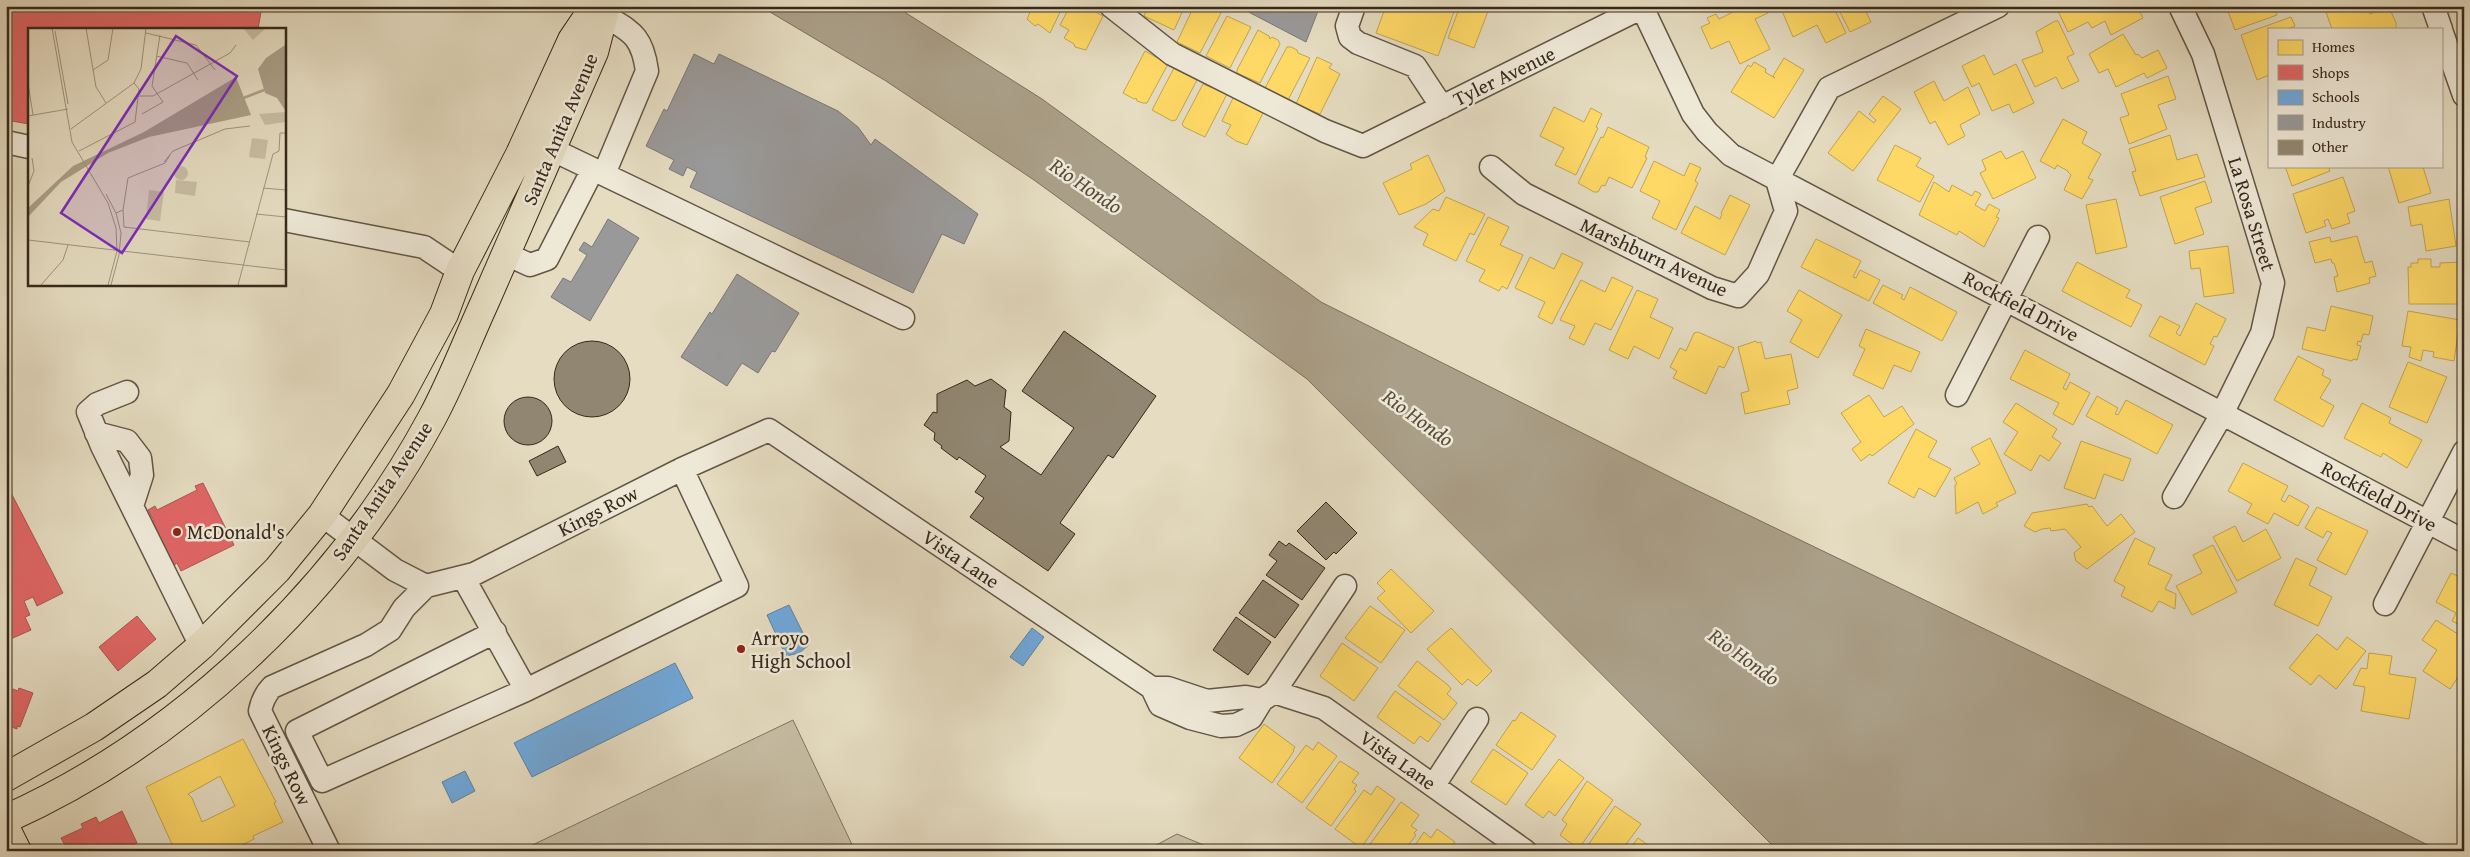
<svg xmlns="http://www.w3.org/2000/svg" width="2470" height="857" font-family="'Gentium Book Plus',serif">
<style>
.green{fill:#c7bea5;stroke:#7f7460}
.water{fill:#aa9f88;stroke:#7c705c}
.homes{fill:#ffd966;stroke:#c3a44f;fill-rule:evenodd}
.shops{fill:#e06666;stroke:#ad544f}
.schools{fill:#6fa8dc;stroke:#5e82a2}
.industry{fill:#999;stroke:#7c7773}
.building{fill:#918671;stroke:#37291a}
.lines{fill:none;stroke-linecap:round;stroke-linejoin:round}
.minor-casing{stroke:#625644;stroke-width:25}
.major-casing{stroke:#37291a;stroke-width:30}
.minor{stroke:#eee8d7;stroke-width:22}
.major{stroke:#e5dcc1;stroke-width:28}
.poi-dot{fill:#8f2418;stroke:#eee8d7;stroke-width:2}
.labels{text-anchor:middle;stroke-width:5;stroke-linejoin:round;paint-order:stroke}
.street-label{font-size:20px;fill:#37291a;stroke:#eee8d7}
.poi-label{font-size:20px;fill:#37291a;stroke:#eee8d7;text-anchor:start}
.water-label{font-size:21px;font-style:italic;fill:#5a4c3b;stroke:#eee8d7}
.inset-river{fill:none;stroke:#aa9f88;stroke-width:2.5}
.inset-road{fill:none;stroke:#9f947e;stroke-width:1}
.view{fill:#7b2cbf;fill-opacity:0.15;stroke:#7b2cbf;stroke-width:2.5}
.inset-edge{fill:none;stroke:#37291a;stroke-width:2.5}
</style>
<rect width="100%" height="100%" fill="#e5dcc1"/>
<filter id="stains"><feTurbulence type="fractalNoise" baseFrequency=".004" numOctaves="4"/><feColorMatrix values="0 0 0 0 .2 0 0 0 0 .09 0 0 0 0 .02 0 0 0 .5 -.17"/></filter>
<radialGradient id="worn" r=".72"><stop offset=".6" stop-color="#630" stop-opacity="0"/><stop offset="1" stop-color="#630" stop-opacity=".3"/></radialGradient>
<!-- green -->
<path class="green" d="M793 720 855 851H520Z
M1177 834 1206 846 1209 851H1145Z"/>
<!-- water -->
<path class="water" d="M760 6H895L1042 99 1321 302 1686 485 2242 753 2440 851H1778L1307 379 1034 180 886 81Z"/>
<!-- homes -->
<path class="homes" d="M1033 6H1063L1050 33 1038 24 1035 26 1027 19Z
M1070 6H1084L1103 16 1086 50 1075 47 1074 44 1064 38 1069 30 1060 25Z
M1148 6H1185L1174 30 1144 16Z
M1194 6 1213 7 1221 13 1200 53 1177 42Z
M1386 6H1456L1438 56 1376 33Z
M1460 6H1490L1474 48 1448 38Z
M1745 6H1766L1768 13 1755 19 1770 49 1740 64 1729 41 1711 49 1701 27 1710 23 1707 18 1716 14 1719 19Z
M1780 6H1833L1846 33 1826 43 1817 25 1793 37Z
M1837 6H1863L1871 22 1850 32Z
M2068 6H2137L2143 18 2111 35 2105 21 2092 28 2088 22 2068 32 2058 11Z
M2226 6H2273L2277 15 2235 30Z
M2334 6H2367L2370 14 2389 7 2396 23V29H2332L2326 12 2335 10Z
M1227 16 1251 27 1230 68 1206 56Z
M2291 17 2295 26 2288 29H2269V75L2257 80 2241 35Z
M2055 21H2058L2074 54 2067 57 2079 81 2062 89 2056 77 2035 87 2022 60 2043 52 2036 32Z
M1258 30 1269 36 1270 39 1272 37 1278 40 1280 44 1260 83 1237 73V70Z
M2123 34 2136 55 2138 54 2142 58 2158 50 2167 68 2147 78 2144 73 2116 87 2108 69 2099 73 2089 54Z
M1287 47H1291L1297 50 1298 53 1310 58 1288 100 1265 88Z
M1145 51 1168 64 1147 103H1143L1137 101 1136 98 1134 99 1123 93Z
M1984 55 1994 75 2016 64 2034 103 2013 113 2009 104 1992 111 1979 83 1972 87 1962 66Z
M1317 57 1332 64 1329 68 1340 74 1320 114 1296 104Z
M1784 58 1804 70 1774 118 1731 92 1748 65 1751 67 1754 62 1766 69 1765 72 1775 78 1773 76Z
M1174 68 1197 80 1176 120 1172 121 1152 110Z
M2168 76 2176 99 2158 105 2167 129 2129 144 2120 118 2129 115 2121 94Z
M1934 81 1944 101 1968 87 1980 114 1960 125 1965 136 1948 145 1935 121 1930 124 1914 92Z
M1203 84 1227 94 1205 137 1184 127 1182 124Z
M1234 96 1264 111 1247 145 1236 141 1226 134 1231 125 1222 121Z
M1883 96 1901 109 1853 171 1828 153 1859 111 1874 123 1876 120 1869 114Z
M1554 107 1584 122 1591 108 1602 114 1596 127 1598 128 1576 175 1555 165 1564 148 1540 136Z
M2063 119 2087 132 2082 143 2101 154 2088 178 2093 180 2082 199 2064 190 2071 175 2068 172V171L2057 165 2055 169 2040 161Z
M1608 127 1649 147 1645 157 1647 158 1632 188 1609 177 1605 186 1602 185 1598 192H1594L1578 183 1601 137 1603 138Z
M2170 135 2177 160 2197 154 2205 177 2140 196 2132 172 2136 171 2129 149Z
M1895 145 1921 158 1916 166 1934 176 1920 202 1877 180Z
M2001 151 2006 159 2023 151 2036 178 1993 199 1980 173 1986 170 1982 160Z
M1428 155 1445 191 1426 204 1399 215 1383 183 1412 169 1410 164Z
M1654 161 1684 176 1690 163 1701 168 1695 181 1698 183 1676 230 1652 218 1660 201 1640 191Z
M2285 166H2328L2330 171 2292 186Z
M2388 166H2426L2423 167 2431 193 2399 203Z
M2343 177 2355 211 2347 214 2350 223 2332 229 2328 219 2324 221 2326 226 2306 233 2293 194Z
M2205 181 2212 202 2195 208 2204 234 2175 244 2160 197Z
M1934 182 1949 192 1952 185 1972 196 1975 191 1981 194 1975 205 1985 211 1989 204 2000 210 1996 217 1999 218 1984 247 1959 231 1957 235 1919 215Z
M1730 195 1750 205 1725 255 1681 233 1695 206 1720 219 1722 214 1721 213Z
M1446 197 1485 214 1474 235 1470 233 1456 261 1423 245 1428 234 1414 227 1433 209 1439 211Z
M2116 199 2127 247 2096 254 2086 205Z
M2449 199 2456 246 2426 251 2422 224 2411 226 2408 207Z
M1488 217 1509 227 1500 245 1523 255 1507 289 1502 286 1499 291 1479 281 1485 270 1466 261Z
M2357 236 2365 263 2372 261 2376 276 2369 278 2370 283 2337 292 2334 277 2338 276 2334 263H2332L2331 259 2315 263 2309 242 2330 237 2331 242Z
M1816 239 1861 261 1853 277 1856 278 1860 270 1880 280 1869 301 1801 267Z
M2228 246 2234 293 2204 297 2200 268 2191 269 2189 251Z
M1562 253 1583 263 1552 324 1538 317 1545 302 1515 288 1530 257 1554 269Z
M2418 259H2431V267H2440V263L2463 262 2462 304H2409L2408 267H2411V263H2418Z
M2077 262 2130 290 2126 297 2142 305 2131 327 2062 291Z
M1612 277 1633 287 1611 330 1595 323 1584 345 1569 338 1575 326 1560 320 1581 280 1605 292Z
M1883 285 1903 295 1901 298 1904 300 1910 287 1957 312 1942 341 1873 303Z
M1637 290 1658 299 1650 317 1673 328 1659 359 1634 346 1628 359 1609 350Z
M1799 290 1842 315 1818 358 1790 342 1802 320 1787 311Z
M2196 303 2226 319 2217 337 2214 336 2210 344 2214 346 2205 365 2149 336 2160 316 2180 326 2176 333 2180 336Z
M2331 306 2373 316 2369 335 2363 334 2361 342 2358 341 2357 345 2361 346 2357 360 2353 359 2352 361 2302 349 2307 327 2325 331Z
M2408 311 2460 320 2454 361 2433 357 2434 352 2423 350 2421 361 2409 357 2411 347 2402 346Z
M1866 329 1920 352 1911 372 1894 365 1883 389 1853 375 1865 349 1859 346Z
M1698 332 1734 348 1724 368 1719 366 1706 394 1673 378 1677 371 1670 367 1680 348 1686 351 1694 333Z
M1756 341 1757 343 1761 342 1765 359 1791 354 1798 388 1787 391 1790 404 1745 414 1741 393 1749 391 1738 347Z
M2025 350 2070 374 2063 388 2066 390 2070 382 2090 393 2073 425 2053 414 2059 403 2010 379Z
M2298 356 2324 370 2322 375 2331 380 2320 398 2334 406 2323 427 2274 400Z
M2408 362 2447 377 2427 423 2389 407Z
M1869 395 1884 417 1902 406 1914 424 1872 456 1870 454 1861 461 1852 449 1861 442 1841 413Z
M2097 396 2118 408 2115 414 2118 415 2126 400 2173 425 2157 454 2086 416Z
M2016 403 2057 429 2052 437 2061 443 2049 461 2040 455 2031 471 2004 454 2018 432 2003 422Z
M2362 403 2391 418 2389 423 2422 440 2407 468 2383 453 2381 457 2344 438Z
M1916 429 1937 441 1928 457 1951 469 1935 497 1919 488 1914 498 1888 483Z
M1990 438 2016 493 1996 503 1998 506 1983 514 1978 502 1956 514 1955 485 1957 484 1954 478 1980 464 1971 448Z
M2081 441 2131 459 2123 481 2104 474 2095 499 2064 488Z
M2243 463 2288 486 2281 500 2285 502 2289 495 2309 506 2298 526 2274 513 2268 524 2247 513 2252 504 2228 491Z
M2087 504 2089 507 2092 506 2107 526 2121 514 2135 532 2087 569 2076 561 2074 553 2081 547 2065 529 2051 531 2050 528 2042 529 2035 532 2024 526 2032 513Z
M2317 507 2368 531 2346 575 2317 560 2332 533 2327 531 2323 538 2305 528Z
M2235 526 2243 542 2266 529 2281 558 2237 581 2213 537Z
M2135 538 2155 548 2148 564 2172 575 2165 589 2176 594 2175 609 2159 601 2152 612 2121 596 2125 587 2114 581Z
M2213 545 2237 592 2192 615 2176 586 2202 573 2193 555Z
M2296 558 2317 568 2309 585 2332 597 2318 626 2274 605Z
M1391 569 1434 611 1411 633 1377 598 1385 591 1377 583Z
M2451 573 2464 579V627L2452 621 2456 613 2436 602Z
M1370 606 1405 630 1381 663 1345 638Z
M2436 620 2464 638V668L2450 689 2423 671 2437 650 2422 640Z
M1451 628 1492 671 1477 686 1468 679 1462 685 1427 649Z
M2317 634 2337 650 2347 637 2366 651 2336 689 2319 675 2311 685 2289 668Z
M1342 643 1378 668 1354 701 1320 676Z
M2369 653 2392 656 2389 674 2416 678 2409 719 2361 711 2365 687 2353 685 2361 668 2367 669Z
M1417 661 1448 685 1451 689 1447 694 1457 703 1444 720 1398 686Z
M1395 691 1441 724 1428 742 1420 736 1414 744 1377 717Z
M1521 712 1556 736 1532 770 1496 745 1513 720 1515 721Z
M1264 724 1295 747 1293 750 1294 751 1272 783 1239 758Z
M243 739 276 802 274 803 283 822 253 836 254 839 231 851H175L146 787ZM220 776 235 806 202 822 192 798 188 794Z
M1318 742 1337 756 1302 803 1277 784 1306 745 1313 750Z
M1493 749 1528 773 1506 805 1471 782Z
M1559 759 1584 778 1555 816 1549 811 1543 818 1525 805Z
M1340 761 1359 773 1352 782 1357 785 1354 789 1356 791 1331 826 1306 808Z
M1587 781 1613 800 1580 847H1576L1560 835 1567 824 1562 820Z
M1377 786 1395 799 1361 848 1335 829 1364 790 1371 795Z
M1401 802 1419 815 1411 826 1417 830 1414 833 1416 835 1404 851H1365Z
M1615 806 1641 824 1621 851H1584Z
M1437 829 1455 842 1448 851H1411L1424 832 1431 838Z
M1638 838 1656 851H1628Z"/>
<!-- shops -->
<path class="shops" d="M6 6H262L258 29H29V124L6 120Z
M203 483 234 545 181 571 177 563 173 566 151 523 154 521 148 510 155 506 157 510 197 490 195 486Z
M7 485 63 593 37 606 33 597 24 601 30 615 25 617 31 630 6 641Z
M137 616 156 639 118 671 99 647Z
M19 688 33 693 20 727 17 726V729L9 726V724L6 723 12 705 8 703 13 689 18 691Z
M122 811 137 843 120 851H68L61 838 83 828 81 824 96 817 99 823Z"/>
<!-- schools -->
<path class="schools" d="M789 605 809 645 799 653 786 656 767 615Z
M1032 628 1044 637 1023 666 1010 657Z
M675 663 693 698 532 777 514 743Z
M465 771 475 791 452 803 442 782Z"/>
<!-- industry -->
<path class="industry" d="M1237 6H1320L1306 42Z
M694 54 714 64 719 54 838 111 858 127 871 145 875 139 978 214 964 244 942 234 913 293 690 187 697 172 687 167 683 176 669 169 674 160 646 146 664 109 667 111Z
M608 219 639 238 590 321 551 297 563 278 571 282 587 255 579 250 584 242 592 247Z
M737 274 799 313 775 352 772 351 758 373 742 363 727 386 681 357 710 312 712 314Z"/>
<!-- building -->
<path class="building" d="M1064 331 1156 396 1113 458 1108 455 1060 523 1075 534 1048 571 970 517 984 498 975 492 986 476 959 457 957 460 941 448 942 446 934 440 935 433 924 425 933 412 937 413V394L967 380 975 386 991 379 1006 390 1004 407 1011 412 1009 441 1000 447 1041 475 1074 428 1022 391Z
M554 379a38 38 0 1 1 76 0a38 38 0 1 1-76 0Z
M504 421a24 24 0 1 1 48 0a24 24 0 1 1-48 0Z
M558 446 566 462 537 476 529 461Z
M1326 502 1357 533 1336 554 1334 552 1326 560 1297 531Z
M1279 541 1286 546 1289 543 1325 568 1302 600 1266 575 1277 561 1269 555Z
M1263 580 1299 605 1275 638 1239 613Z
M1236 617 1271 642 1248 675 1213 650Z"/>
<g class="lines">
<defs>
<path id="minor" d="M1111 6 1172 54 1325 131 1363 146 1645 6
M1354 6 1347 26 1350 37 1358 43 1415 66 1442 107
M2433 6 2441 29
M1642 7 1693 114 1707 132 1731 155 2464 541
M594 8C624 31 641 27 647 71L604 174
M2441 30 2464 95
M538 140 551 149 903 318
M6 142 29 147
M1491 167 1524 194 1712 288 1738 296 1758 274 1786 211 1777 180 1829 88 1998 6
M284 220 424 247 460 271
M506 254 530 265 547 259 593 169
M127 392 97 404 88 412 102 446 201 646
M1957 395 2038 237
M96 433 127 441 140 458 142 475 132 506
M2174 497 2222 414 2262 333 2273 283 2203 54 2180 6
M322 515 395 570 426 586 474 574 682 469 769 430 1152 688 1160 705 1190 718 1221 726 1236 725 1251 718 1262 700 1274 692 1324 708 1525 851
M463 577 526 690 737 586 682 469
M2385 604 2464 452
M495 632 297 731 322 781 526 690
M1152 688H1168L1207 701 1246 697 1262 700
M1274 692 1345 586
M1434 785 1477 719
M329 851 260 711C262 701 265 694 272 687L366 645 390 630 404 608 426 586"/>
<path id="major" d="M6 777 94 727 157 684 201 646 277 570 322 515 401 394 444 314 460 271 520 154 572 40 595 6
M6 819C184 739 340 589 432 418 452 381 467 341 484 304 521 220 557 135 594 52L606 6
M6 829 17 851"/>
</defs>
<!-- minor casing -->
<use href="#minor" class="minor-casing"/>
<!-- major casing -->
<use href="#major" class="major-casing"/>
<!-- minor -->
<use href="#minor" class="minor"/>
<!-- major -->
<use href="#major" class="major"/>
</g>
<!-- markers -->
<g class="poi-dot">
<circle cx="177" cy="532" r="5"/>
<circle cx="741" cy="649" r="5"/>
</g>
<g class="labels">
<!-- street labels -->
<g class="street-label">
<text transform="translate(1504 76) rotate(-26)" y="7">Tyler Avenue</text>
<text transform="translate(560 129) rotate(-67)" y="7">Santa Anita Avenue</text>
<text transform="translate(2252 214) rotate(73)" y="7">La Rosa Street</text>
<text transform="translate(1654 257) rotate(25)" y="7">Marshburn Avenue</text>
<text transform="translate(2021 306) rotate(28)" y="7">Rockfield Drive</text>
<text transform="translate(382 491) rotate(-56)" y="7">Santa Anita Avenue</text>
<text transform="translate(2379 496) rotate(28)" y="7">Rockfield Drive</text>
<text transform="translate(598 511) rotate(-27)" y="7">Kings Row</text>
<text transform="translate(961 559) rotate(34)" y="7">Vista Lane</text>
<text transform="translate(1398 760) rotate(35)" y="7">Vista Lane</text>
<text transform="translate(287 765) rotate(64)" y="7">Kings Row</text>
</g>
<!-- poi labels -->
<g class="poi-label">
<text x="187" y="539">McDonald's</text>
<text x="751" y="645">Arroyo<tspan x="751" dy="23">High School</tspan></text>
</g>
<!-- water labels -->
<g class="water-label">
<text transform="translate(1086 186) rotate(34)" y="7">Rio Hondo</text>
<text transform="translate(1418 418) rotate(36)" y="7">Rio Hondo</text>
<text transform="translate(1744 657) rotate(36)" y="7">Rio Hondo</text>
</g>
</g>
<!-- overview -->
<g transform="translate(28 28)">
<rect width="258" height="258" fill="#e5dcc1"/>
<path d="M215 0H238L225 12ZM257 84V94L237 97 231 86ZM224 110 240 112 237 131 221 129ZM146 145a7 7 0 1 1 14 0a7 7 0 1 1-14 0ZM148 152 169 154 167 168 147 165ZM121 162 136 164 132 193 118 191Z" fill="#c7bea5"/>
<path d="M257 17V16V82L249 70 237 65 230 41 238 30ZM208 49 223 87 121 109 80 125 33 154 0 189V180L45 138 116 104Z" fill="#aa9f88"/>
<path class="inset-river" d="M213 71 236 62"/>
<path class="inset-road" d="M24 0 44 114 80 175 88 200 89 223 80 257M58 0 68 59 78 75M27 3 40 76M118 5 168 17 187 42M128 28 159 35 170 52M65 42 80 32 85 0M0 55 5 87M110 68H125L202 25 208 17M114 86 135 74 124 58 132 7M0 88 40 81M43 101 106 55 113 41 118 0M51 123 107 94 111 61 106 55M251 123 252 105H258M136 134 145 123 197 101 222 98M0 158 6 143 4 130M235 160 258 162M78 166 88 185 93 205 91 227 83 257M95 182 96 199 222 214M88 185 95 182 100 150 137 135 142 127M228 186 258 189M0 212 258 242M13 257 35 232 40 217M210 257 245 126 251 123"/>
<path class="view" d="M148 8 209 48 94 225 33 185Z"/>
<rect width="258" height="258" class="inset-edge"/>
</g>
<!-- margin -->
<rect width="2470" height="857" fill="none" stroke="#e5dcc1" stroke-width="25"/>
<rect x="8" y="8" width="2455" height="842" fill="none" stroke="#37291a" stroke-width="2.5"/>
<rect x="12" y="12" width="2445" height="832" fill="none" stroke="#37291a"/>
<!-- legend -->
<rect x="2268" y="28" width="175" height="140" fill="#eee8d7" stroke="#a59c8b"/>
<rect x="2278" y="40" width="25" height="15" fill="#ffd966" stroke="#a59c8b"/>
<text x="2312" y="52" font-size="15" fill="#37291a">Homes</text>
<rect x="2278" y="65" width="25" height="15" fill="#e06666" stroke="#a59c8b"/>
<text x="2312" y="78" font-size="15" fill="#37291a">Shops</text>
<rect x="2278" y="90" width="25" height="15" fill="#6fa8dc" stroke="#a59c8b"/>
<text x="2312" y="102" font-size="15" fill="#37291a">Schools</text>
<rect x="2278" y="115" width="25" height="15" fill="#999999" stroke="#a59c8b"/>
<text x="2312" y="128" font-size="15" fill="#37291a">Industry</text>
<rect x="2278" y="140" width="25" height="15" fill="#918671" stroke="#a59c8b"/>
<text x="2312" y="152" font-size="15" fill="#37291a">Other</text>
<rect width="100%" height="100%" filter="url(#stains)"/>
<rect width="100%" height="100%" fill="url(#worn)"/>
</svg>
